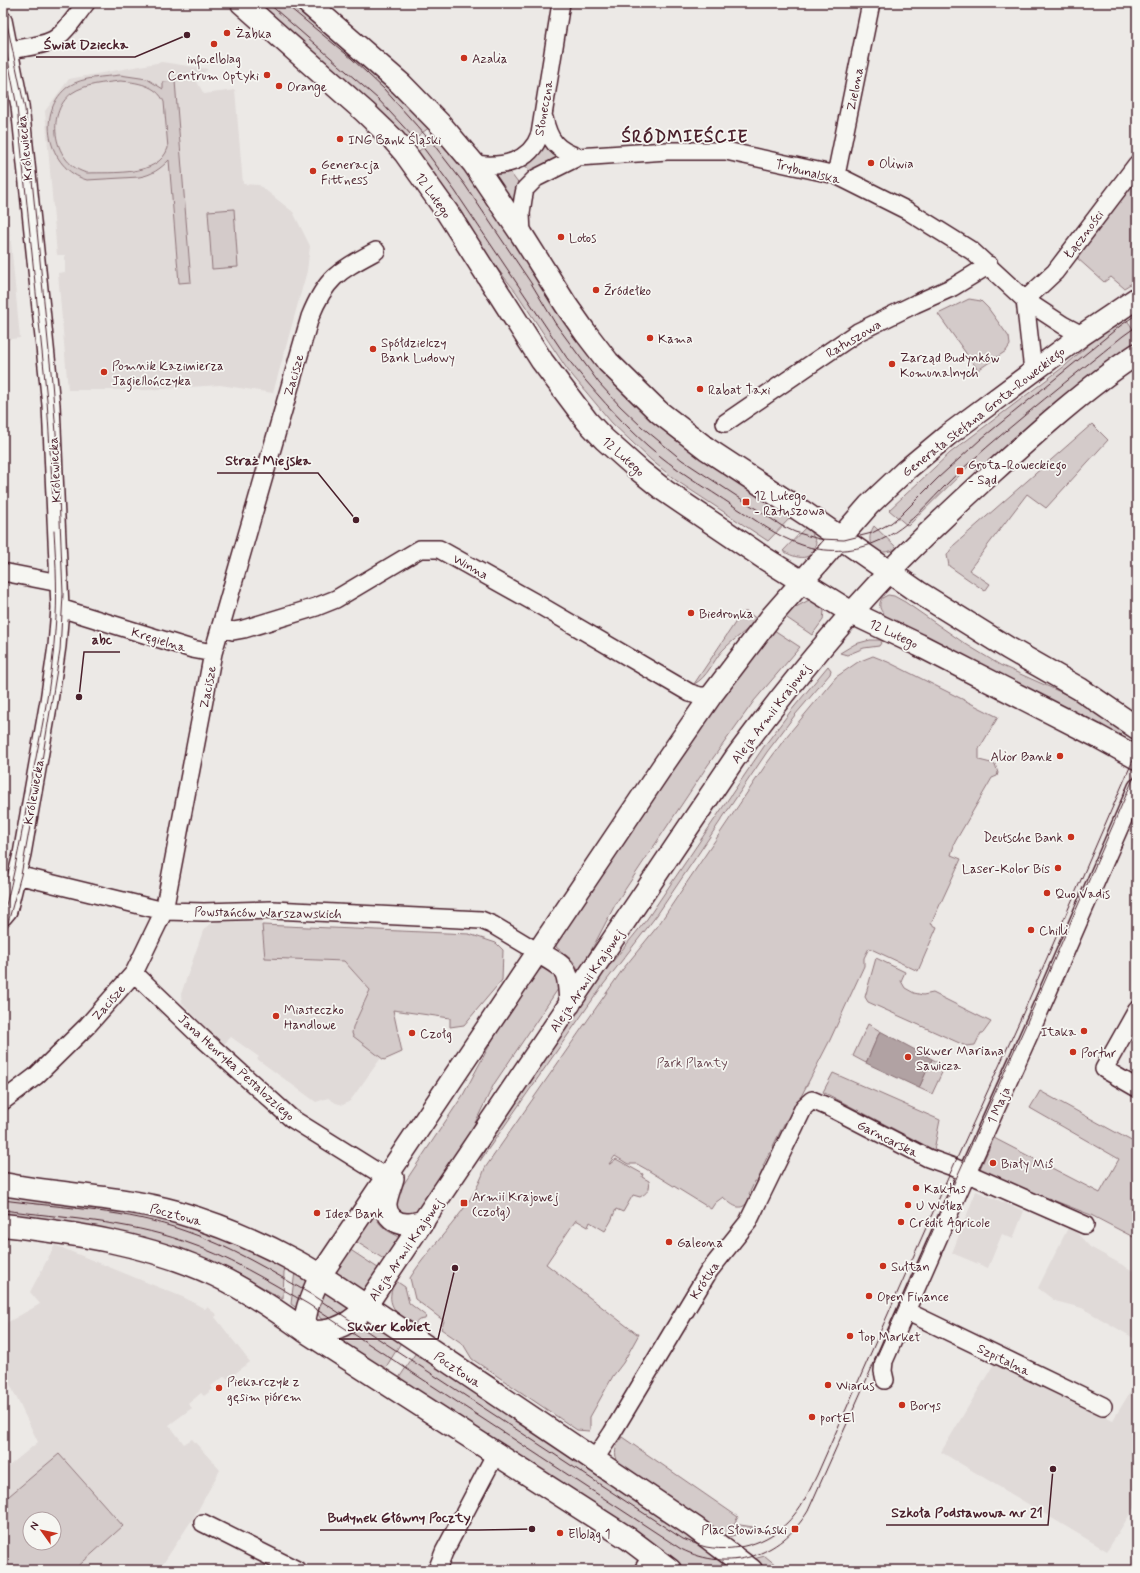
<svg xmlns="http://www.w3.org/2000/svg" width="1140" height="1573" font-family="Mynerve,sans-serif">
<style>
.built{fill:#e0dad8;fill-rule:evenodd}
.green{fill:#d4cbca;stroke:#8f757a;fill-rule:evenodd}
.water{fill:#b1a2a3;stroke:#886e73}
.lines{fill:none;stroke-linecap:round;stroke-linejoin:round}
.minor-casing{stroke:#4a1f2b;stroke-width:20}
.tertiary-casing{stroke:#4a1f2b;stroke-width:24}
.secondary-casing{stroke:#4a1f2b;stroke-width:25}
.minor{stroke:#f6f6f2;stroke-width:17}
.tertiary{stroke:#f6f6f2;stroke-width:21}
.secondary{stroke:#f6f6f2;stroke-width:22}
.tram{stroke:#4a1f2b;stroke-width:1}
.poi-dot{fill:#c8321e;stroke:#f6f6f2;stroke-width:1.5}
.labels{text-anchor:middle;stroke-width:3.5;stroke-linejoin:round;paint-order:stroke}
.poi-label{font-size:13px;fill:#4a1f2b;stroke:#f6f6f2;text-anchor:start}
.street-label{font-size:13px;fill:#4a1f2b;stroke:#f6f6f2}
.park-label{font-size:13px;fill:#6c4a53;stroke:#f6f6f2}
.district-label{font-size:17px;font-weight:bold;letter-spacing:1px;fill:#4a1f2b;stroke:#f6f6f2}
.leader{fill:none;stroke:#4a1f2b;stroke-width:1.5}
.callout-dot{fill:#4a1f2b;stroke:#f6f6f2;stroke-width:1.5}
.callout-label{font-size:14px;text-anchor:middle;font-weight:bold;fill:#4a1f2b;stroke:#f6f6f2;stroke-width:3.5;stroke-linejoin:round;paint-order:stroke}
</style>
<rect width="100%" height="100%" fill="#ece9e6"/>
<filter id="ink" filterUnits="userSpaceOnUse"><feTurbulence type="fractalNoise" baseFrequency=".025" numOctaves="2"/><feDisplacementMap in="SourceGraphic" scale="8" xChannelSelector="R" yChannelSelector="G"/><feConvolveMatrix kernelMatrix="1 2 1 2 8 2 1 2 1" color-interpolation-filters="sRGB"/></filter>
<g filter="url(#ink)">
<!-- built -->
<path class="built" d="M162 62 208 69 196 80 204 94 235 90 243 184 259 185 293 212 310 246 307 271 273 393 220 385 146 390H68L58 273 65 272V255H57L45 111 69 79Z
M9 222 20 338 3 340V223Z
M261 921 265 958 344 961 370 990 353 1027 352 1033 381 1058 350 1101 343 1105 336 1103 328 1098 316 1102 257 1059 259 1057 231 1037 223 1045 182 1003 181 994 203 931 206 927 211 924 218 922Z
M976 1191 1024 1211 1013 1239 1002 1234 988 1268 952 1253Z
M1068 1228 1076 1232 1090 1247 1137 1273V1340L1082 1308 1055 1301 1038 1288Z
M55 1245 185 1298 205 1309 207 1307 217 1315 215 1317 250 1362 228 1379 225 1376 211 1386 213 1389 204 1396 201 1393 188 1404 192 1408 169 1425 184 1444 192 1439 220 1470 197 1512 159 1570H3V1471L38 1442 3 1370V1325L40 1304 30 1292ZM30 1519H54V1543H30Z
M995 1362 1113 1420 1137 1381V1503L1107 1551 941 1452Z"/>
<!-- green -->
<path class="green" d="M256 3H295L405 102 430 127 407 144Z
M120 75 147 79 163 89V82L175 81 191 282 179 283 169 160C160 169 152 175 139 177L87 180C47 169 35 110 69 86 83 77 104 77 120 75ZM120 81C136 82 157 85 164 102L168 148C158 177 112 172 87 173 54 165 44 114 72 93 85 84 104 83 120 81Z
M438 136 468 173 610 379 636 406 673 438 791 517 768 541 677 481 651 460 612 423 567 369 516 292 481 248 415 154Z
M544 144 559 159 532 174 525 165Z
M509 171 521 187 514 203 495 176 496 173Z
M1137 177V280L1124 288 1111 277 1104 282 1077 258Z
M234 209 238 267 212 269 208 211Z
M969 299 981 301 988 308 1009 337 1010 345 1006 351 978 370 938 314Z
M1123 314 1137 335V342L1032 422 977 471 970 465 908 526 889 510 950 453 1066 365Z
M1092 424 1108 440 1046 508 1027 494 969 570 990 584 985 591 949 566 947 555 954 545Z
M874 526 897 548C878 559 862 546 874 526Z
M806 527 812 534 816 542C814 563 796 559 783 551Z
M888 595 894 596 905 602 964 643 1000 665 1074 698 1122 730V733L1119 736 894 622C886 616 875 610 882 598Z
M809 600 819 604 824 611 823 620 812 635 784 616 796 607Z
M744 612H747L757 619C748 631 733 639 722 651 713 661 707 678 694 684L741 614Z
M774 630 800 647 754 701 708 765 616 903 582 968 577 972V967L572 960 556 947V942L729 685Z
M870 640H883L879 646 864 648 847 655 840 653 855 644Z
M873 656 888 662 998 717 979 749V760L995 764 998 773 997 776 992 778 955 842 951 855 961 859 931 924 937 927 918 971 869 948 864 958V966L830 1040 789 1120H786L773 1146 776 1153H769L763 1166 768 1170 762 1182 755 1181 749 1194 751 1196C743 1214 734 1207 723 1197L715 1203 711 1209 646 1169 637 1164H628L615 1156 609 1164H610L616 1159 643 1174 642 1177 649 1181C651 1189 647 1193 640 1197L633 1195 623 1212 616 1209 611 1221 605 1231 590 1222 588 1227 576 1220 546 1264 637 1334H639L623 1363 613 1376 590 1417V1429L589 1431 577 1430 472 1359 463 1344 441 1329 444 1321 415 1299 410 1278C434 1240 471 1211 485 1168L623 969 657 927 765 766 786 737 836 677 858 662Z
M828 666 831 670 830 674 795 715 767 752 657 915 600 989 480 1161 486 1147 601 976 647 919 765 745 790 712Z
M262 925 469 934 496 943 503 950 502 980 464 1025 450 1027V1018L393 1010 402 1052 384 1060 353 1036 352 1033 353 1027 370 990 344 961 265 958Z
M876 958 905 972 901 981 905 988 914 993 923 995 933 993 991 1022 983 1033H981L975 1045 966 1046 868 1002 865 997Z
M543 968 554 970 559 984 558 989 494 1084 472 1129 420 1211 406 1218 392 1204 395 1197 463 1095 496 1033 538 971Z
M868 1024 880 1031 866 1063 853 1056Z
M932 1059 945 1066 932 1094 919 1088Z
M833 1073 940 1120 934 1150 823 1092Z
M1040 1091 1137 1144V1239L1091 1215 979 1171 994 1138 1100 1193 1119 1159 1030 1108Z
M3 1192 130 1211 203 1229 286 1266 284 1272 283 1299 232 1270 179 1247 80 1227 3 1217Z
M372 1215 375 1216C383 1231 389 1231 401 1238L387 1261 355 1241Z
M349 1249 381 1270 365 1294 334 1271Z
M295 1271 310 1280 298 1309 291 1304Z
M396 1281 405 1287 409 1303 426 1316 425 1319 419 1320 412 1326C396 1314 383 1302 396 1281Z
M323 1289 352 1308 353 1311 326 1321 320 1318 317 1312Z
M365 1318 402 1341 383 1372 330 1335Z
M417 1351 704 1545 737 1570H683L670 1559 397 1381Z
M622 1437 738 1517 734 1524 753 1527 745 1532 725 1538 619 1465C613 1453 615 1447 622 1437Z
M59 1454 123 1526 74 1570H3V1501ZM30 1519H54V1543H30Z
M765 1556 782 1570H765L753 1559Z"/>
<!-- water -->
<path class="water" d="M880 1031 932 1059 919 1088 866 1063Z"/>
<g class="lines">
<defs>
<path id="minor" d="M3 20 20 106 51 405 60 608 57 646 49 701 22 854 8 911 3 917
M10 50C24 47 39 47 53 40 65 34 77 14 86 3
M544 118C549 141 557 150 578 157
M474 164C501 168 530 163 540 134L561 3
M836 175 871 3
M522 235 521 213 523 199 525 189 536 178 578 157 667 151H726L836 175 908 211 972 251 1025 300 1063 325 1082 335
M1025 300 1055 272 1137 164
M1025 300 1033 371
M725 423 858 332 915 304 953 287 989 265
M3 572 59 583
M60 608 192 649 213 653
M220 628 233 631 244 629 316 607 336 599 420 549H439L541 606 690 693 700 696H711
M17 875 164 911 204 912 273 910 481 920 493 925 538 952
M134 973 200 1036 291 1118 387 1178
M1137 1010 1104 1069 1137 1088
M3 1101 36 1076 88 1025 134 973 164 911 213 653 310 317C326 277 339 271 376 251
M906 1311 1103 1406
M885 1380 883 1371 884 1361 962 1184 1033 1026 1137 787
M594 1460 612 1433 709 1271 748 1222 804 1107 812 1100 833 1109 928 1158 953 1167 1085 1225
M203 1523 297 1570
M437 1570 444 1552 496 1453
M643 1570 652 1555"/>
<path id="tertiary" d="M1137 298 1082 335 948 435 906 470 869 505 771 617 711 696 662 767 320 1276C313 1293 303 1311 305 1331 330 1334 350 1326 366 1306L735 758C783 693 834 630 889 572 922 537 957 505 992 473 1037 432 1087 387 1137 354
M538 952C569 970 568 968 570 1004
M393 1178C391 1186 387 1195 386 1203 385 1216 396 1225 409 1224 414 1224 419 1222 424 1221"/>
<path id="secondary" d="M242 3 365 112 392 138 405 153 447 212 542 361 587 421 604 439 640 471 665 491 764 558 852 613 919 645 1095 735 1137 758
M308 3 401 84 441 125 474 164 522 235 566 305 585 332 608 362 659 412 707 449 806 514 918 592 1008 648 1080 689 1137 728
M3 1184C60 1195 120 1196 177 1212 218 1224 259 1241 297 1262 321 1275 343 1291 366 1306L694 1527 751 1570
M3 1225C75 1233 149 1244 215 1275 247 1290 276 1310 305 1331L629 1539 670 1570"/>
</defs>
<!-- minor casing -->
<use href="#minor" class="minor-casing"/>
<!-- tertiary casing -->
<use href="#tertiary" class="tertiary-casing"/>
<!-- secondary casing -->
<use href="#secondary" class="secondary-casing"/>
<!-- minor -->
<use href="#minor" class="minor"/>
<!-- tertiary -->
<use href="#tertiary" class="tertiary"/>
<!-- secondary -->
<use href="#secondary" class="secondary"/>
<!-- tram -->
<path class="tram" d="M268 3 378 99 425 150 455 191 567 358C592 389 618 419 648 446 674 469 705 487 735 507 756 520 777 537 802 545 825 553 852 552 874 543 913 528 937 490 968 464 1018 419 1071 378 1123 336L1137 326
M284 3 351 58 384 89 434 145 465 185 531 283 555 323 599 383 620 406 642 427 682 460 782 526 795 532 819 539 844 540 872 533 891 523 901 515 938 478 981 439 1120 326 1137 314
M3 5 25 109 52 382 57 446 63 594 60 651 40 772 21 875 3 941
M3 34 17 107 47 400 53 499
M3 916C15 874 22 831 30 788 40 736 52 684 55 631 58 598 56 564 54 531
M3 1200C63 1208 128 1210 185 1231 230 1246 271 1271 312 1295L683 1539C691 1542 698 1545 706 1547 739 1553 774 1541 794 1515 804 1503 810 1489 817 1475L948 1178 1020 1020 1137 751
M3 1210C63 1218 126 1221 183 1241 228 1256 268 1281 308 1304L681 1549C729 1573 780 1557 808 1511L955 1181 1024 1029 1137 770"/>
</g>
</g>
<!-- markers -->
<g class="poi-dot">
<circle cx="227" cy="33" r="4"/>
<circle cx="214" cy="44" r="4"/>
<circle cx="464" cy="58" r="4"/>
<circle cx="267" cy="75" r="4"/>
<circle cx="279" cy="86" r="4"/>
<circle cx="340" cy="139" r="4"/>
<circle cx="871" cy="163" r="4"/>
<circle cx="313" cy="171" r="4"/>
<circle cx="561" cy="237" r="4"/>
<circle cx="596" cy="290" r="4"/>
<circle cx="650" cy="338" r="4"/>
<circle cx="373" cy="349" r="4"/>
<circle cx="892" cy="364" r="4"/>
<circle cx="104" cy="372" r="4"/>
<circle cx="700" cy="389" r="4"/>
<rect x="956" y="467" width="8" height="8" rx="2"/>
<rect x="742" y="498" width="8" height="8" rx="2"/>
<circle cx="691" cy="613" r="4"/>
<circle cx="1060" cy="756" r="4"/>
<circle cx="1071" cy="837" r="4"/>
<circle cx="1058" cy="868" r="4"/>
<circle cx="1047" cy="893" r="4"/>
<circle cx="1031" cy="930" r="4"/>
<circle cx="276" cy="1016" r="4"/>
<circle cx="1084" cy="1031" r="4"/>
<circle cx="412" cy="1033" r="4"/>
<circle cx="1073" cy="1052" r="4"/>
<circle cx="908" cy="1057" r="4"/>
<circle cx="993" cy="1163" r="4"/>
<circle cx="916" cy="1188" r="4"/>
<rect x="460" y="1199" width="8" height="8" rx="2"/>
<circle cx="908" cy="1205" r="4"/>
<circle cx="317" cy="1213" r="4"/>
<circle cx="901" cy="1222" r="4"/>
<circle cx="669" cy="1242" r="4"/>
<circle cx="883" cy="1266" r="4"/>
<circle cx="869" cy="1296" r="4"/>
<circle cx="850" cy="1336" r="4"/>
<circle cx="828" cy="1385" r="4"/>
<circle cx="219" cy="1388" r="4"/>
<circle cx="902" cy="1405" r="4"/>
<circle cx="812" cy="1417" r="4"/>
<rect x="791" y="1525" width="8" height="8" rx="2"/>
<circle cx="560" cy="1533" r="4"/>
</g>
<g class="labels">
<!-- poi labels -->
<g class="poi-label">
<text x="235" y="38">Żabka</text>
<text x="214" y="63" text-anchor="middle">info.elblag</text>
<text x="472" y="63">Azalia</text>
<text x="259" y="80" text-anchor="end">Centrum Optyki</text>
<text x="287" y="91">Orange</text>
<text x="348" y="144">ING Bank Śląski</text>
<text x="879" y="168">Oliwia</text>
<text x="321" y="169">Generacja<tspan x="321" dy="15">Fittness</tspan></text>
<text x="569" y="242">Lotos</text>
<text x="604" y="295">Źródełko</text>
<text x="658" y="343">Kama</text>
<text x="381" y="347">Spółdzielczy<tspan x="381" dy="15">Bank Ludowy</tspan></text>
<text x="900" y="362">Zarząd Budynków<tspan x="900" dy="15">Komunalnych</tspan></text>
<text x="112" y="370">Pomnik Kazimierza<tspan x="112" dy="15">Jagiellończyka</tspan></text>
<text x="708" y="394">Rabat Taxi</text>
<text x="968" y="469">Grota-Roweckiego<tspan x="968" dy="15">- Sąd</tspan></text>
<text x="754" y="500">12 Lutego<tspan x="754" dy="15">- Ratuszowa</tspan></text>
<text x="699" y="618">Biedronka</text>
<text x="1052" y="761" text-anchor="end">Alior Bank</text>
<text x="1063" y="842" text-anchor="end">Deutsche Bank</text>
<text x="1050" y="873" text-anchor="end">Laser-Kolor Bis</text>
<text x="1055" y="898">Quo Vadis</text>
<text x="1039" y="935">Chilli</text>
<text x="284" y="1014">Miasteczko<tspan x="284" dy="15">Handlowe</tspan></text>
<text x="1076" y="1036" text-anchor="end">Itaka</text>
<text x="420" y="1038">Czołg</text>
<text x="916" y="1055">Skwer Mariana<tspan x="916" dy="15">Sawicza</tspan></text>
<text x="1081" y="1057">Portur</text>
<text x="1001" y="1168">Biały Miś</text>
<text x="924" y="1193">Kaktus</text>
<text x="472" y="1201">Armii Krajowej<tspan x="472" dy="15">(czołg)</tspan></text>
<text x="916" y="1210">U Wołka</text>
<text x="325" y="1218">Idea Bank</text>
<text x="909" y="1227">Crédit Agricole</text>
<text x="677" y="1247">Galeona</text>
<text x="891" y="1271">Sułtan</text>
<text x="877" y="1301">Open Finance</text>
<text x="858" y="1341">Top Market</text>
<text x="227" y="1386">Piekarczyk z<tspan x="227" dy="15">gęsim piórem</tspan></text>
<text x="836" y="1390">Wiarus</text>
<text x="910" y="1410">Borys</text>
<text x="820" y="1422">portEl</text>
<text x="787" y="1534" text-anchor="end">Plac Słowiański</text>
<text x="568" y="1538">Elbląg 1</text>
</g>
<!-- street labels -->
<g class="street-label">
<text transform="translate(854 89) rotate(-79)" y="5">Zielona</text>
<text transform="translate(543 108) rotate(-80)" y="5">Słoneczna</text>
<text transform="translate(24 148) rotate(-96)" y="5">Królewiecka</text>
<text transform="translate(808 171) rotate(14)" y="5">Trybunalska</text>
<text transform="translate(434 195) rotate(55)" y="5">12 Lutego</text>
<text transform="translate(1083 234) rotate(-53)" y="5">Łączności</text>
<text transform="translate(853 338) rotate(-31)" y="5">Ratuszowa</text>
<text transform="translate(293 375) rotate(-74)" y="5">Zacisze</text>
<text transform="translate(983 411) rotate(-38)" y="5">Generała Stefana Grota-Roweckiego</text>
<text transform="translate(624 456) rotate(42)" y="5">12 Lutego</text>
<text transform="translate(54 470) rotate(-93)" y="5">Królewiecka</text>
<text transform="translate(471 566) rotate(29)" y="5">Winna</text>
<text transform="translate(894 633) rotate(25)" y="5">12 Lutego</text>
<text transform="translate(159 639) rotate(17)" y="5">Kręgielna</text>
<text transform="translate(207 687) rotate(-79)" y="5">Zacisze</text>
<text transform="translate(770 713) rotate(-53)" y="5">Aleja Armii Krajowej</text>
<text transform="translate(33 792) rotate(-80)" y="5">Królewiecka</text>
<text transform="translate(268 912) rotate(1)" y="5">Powstańców Warszawskich</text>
<text transform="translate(586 980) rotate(-56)" y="5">Aleja Armii Krajowej</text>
<text transform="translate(108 1002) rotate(-49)" y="5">Zacisze</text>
<text transform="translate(237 1067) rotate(42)" y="5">Jana Henryka Pestalozziego</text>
<text transform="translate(998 1105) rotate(-66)" y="5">1 Maja</text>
<text transform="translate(888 1138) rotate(27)" y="5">Garncarska</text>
<text transform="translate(176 1214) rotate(15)" y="5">Pocztowa</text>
<text transform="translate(405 1249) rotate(-56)" y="5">Aleja Armii Krajowej</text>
<text transform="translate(704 1280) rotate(-57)" y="5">Krótka</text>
<text transform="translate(1004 1359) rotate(26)" y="5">Szpitalna</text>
<text transform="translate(458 1369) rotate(34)" y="5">Pocztowa</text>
</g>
<!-- park labels -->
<g class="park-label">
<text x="692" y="1067">Park Planty</text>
</g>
<!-- district labels -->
<g class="district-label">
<text x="685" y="142">ŚRÓDMIEŚCIE</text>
</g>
</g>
<!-- callouts -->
<path class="leader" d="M187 35L135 57H36M356 520L318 473H217M79 697L84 652H120M455 1268L438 1339H339M1053 1469L1048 1525H886M532 1529L479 1530H320"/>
<g class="callout-dot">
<circle cx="187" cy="35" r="4"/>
<circle cx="356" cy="520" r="4"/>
<circle cx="79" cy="697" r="4"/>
<circle cx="455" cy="1268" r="4"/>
<circle cx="1053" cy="1469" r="4"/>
<circle cx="532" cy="1529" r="4"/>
</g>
<g class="callout-label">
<text x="86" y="49">Świat Dziecka</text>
<text x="268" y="465">Straż Miejska</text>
<text x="102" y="644">abc</text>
<text x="389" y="1331">Skwer Kobiet</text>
<text x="967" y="1517">Szkoła Podstawowa nr 21</text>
<text x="399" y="1522">Budynek Główny Poczty</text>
</g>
<!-- margin -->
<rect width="1140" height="1573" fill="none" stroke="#f6f6f2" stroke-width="16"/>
<rect x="8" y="8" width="1124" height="1557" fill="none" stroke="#4a1f2b" stroke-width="1.5" filter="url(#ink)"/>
<!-- north arrow -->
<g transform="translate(42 1531) rotate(303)"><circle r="19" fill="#f6f6f2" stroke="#b1a0a2"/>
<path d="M0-3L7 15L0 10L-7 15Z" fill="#c8321e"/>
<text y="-6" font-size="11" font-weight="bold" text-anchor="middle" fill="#4a1f2b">N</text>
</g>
</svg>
